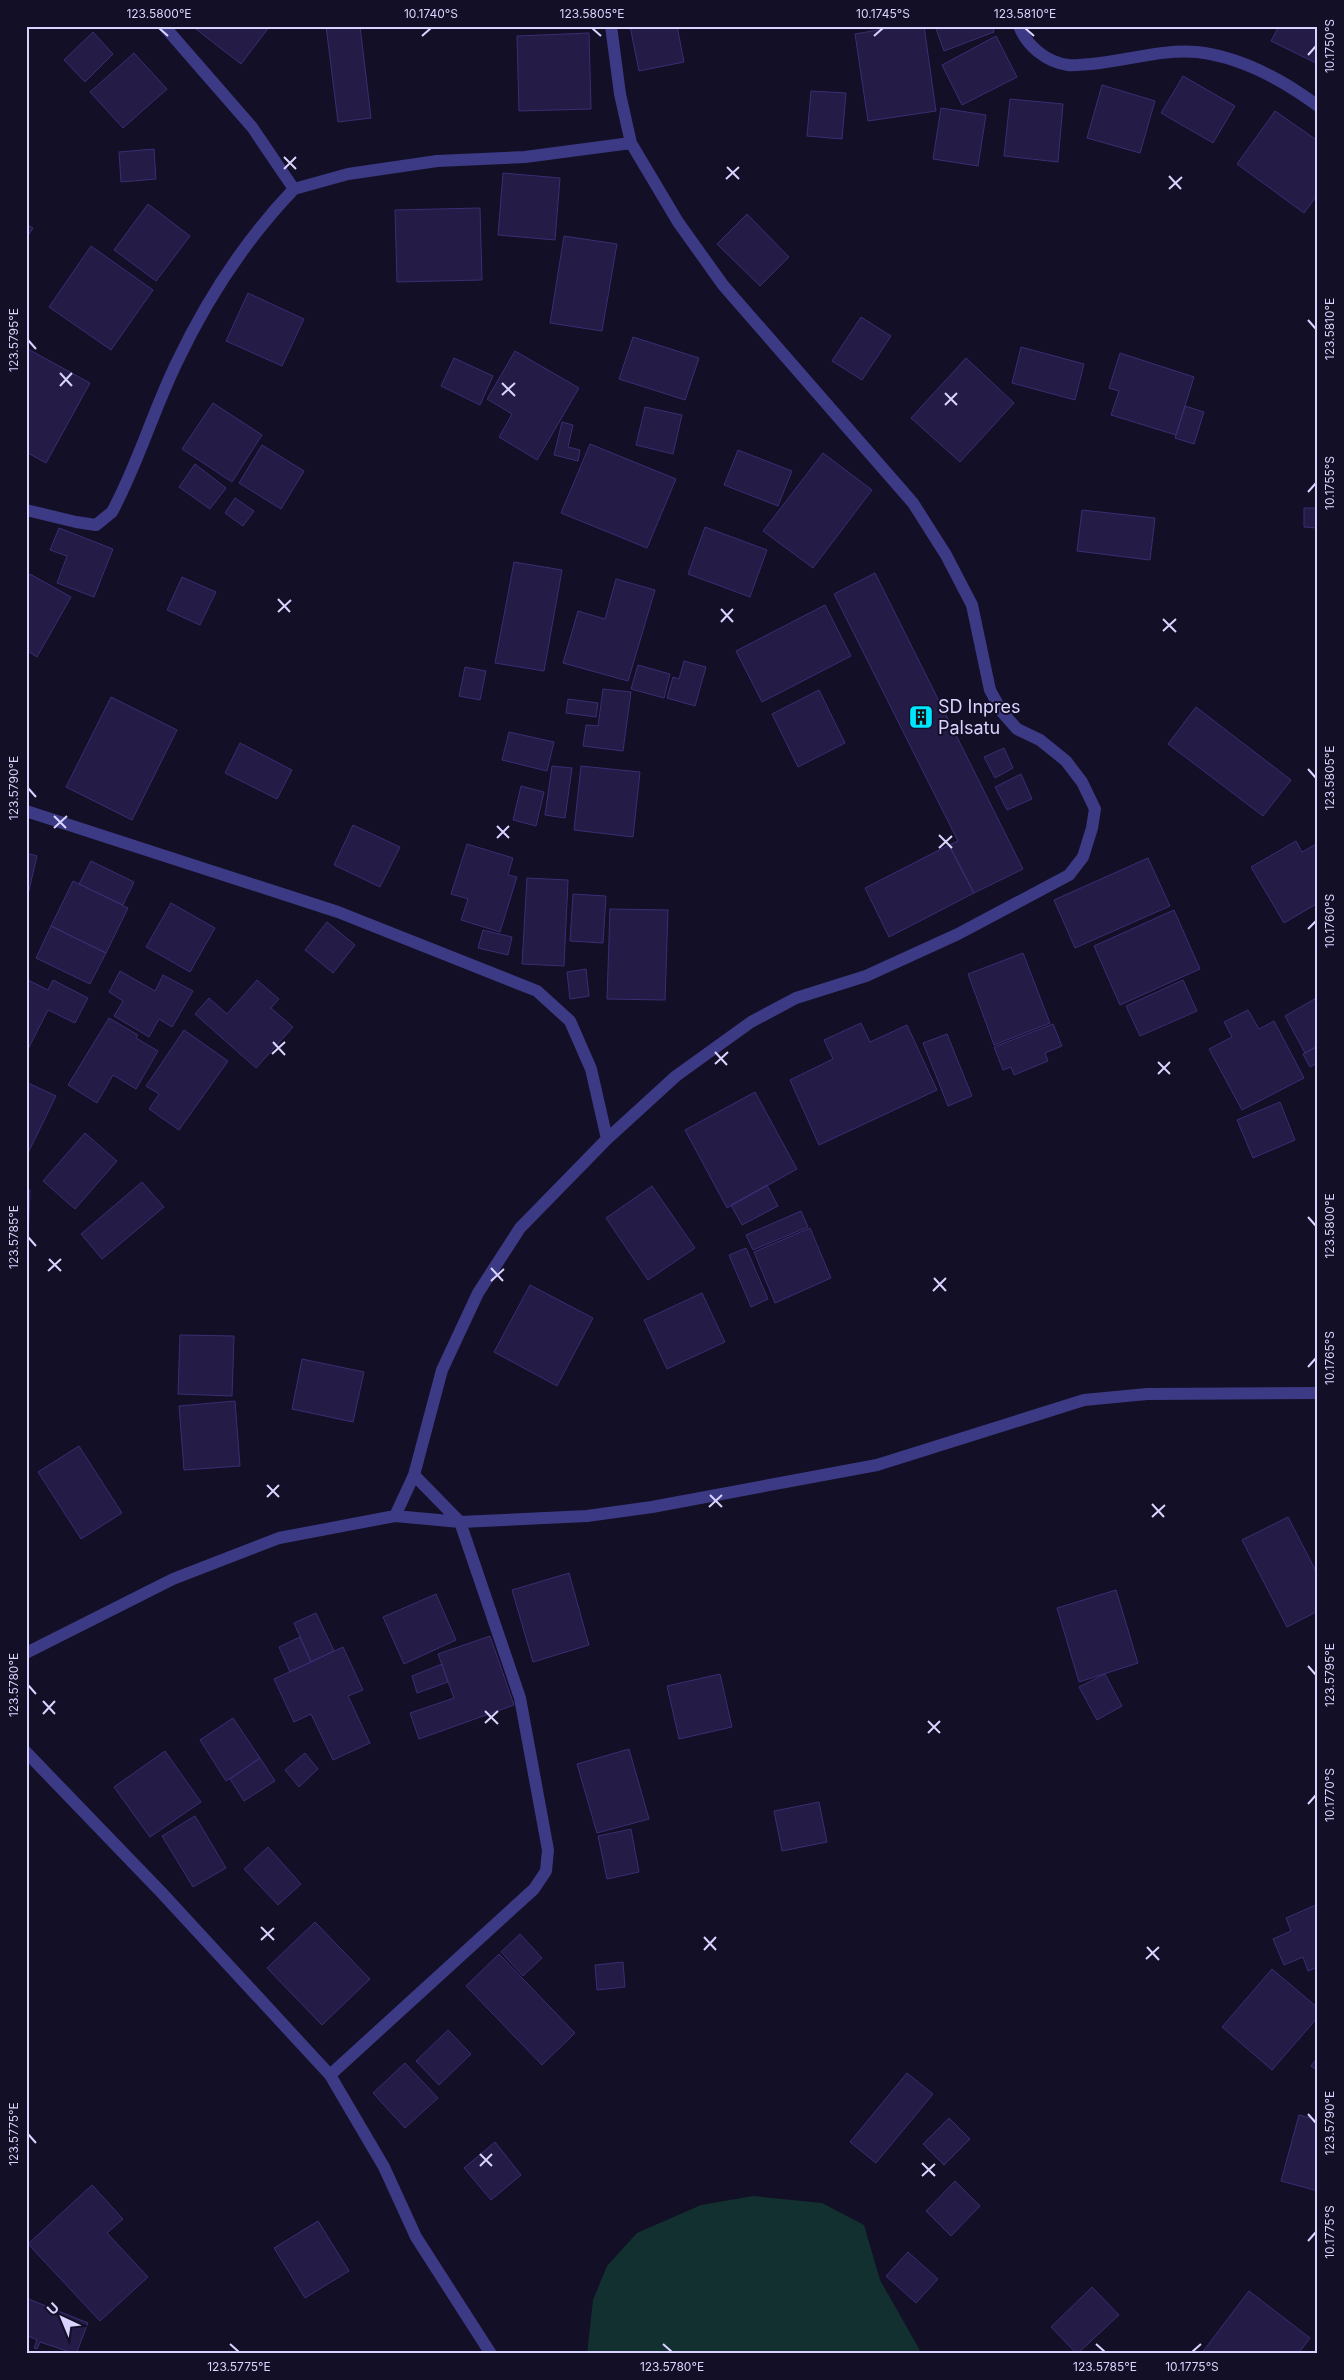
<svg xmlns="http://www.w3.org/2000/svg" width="1344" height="2380" font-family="Inter,sans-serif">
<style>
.green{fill:#12302f}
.building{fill:#241b47;stroke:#3b2d73}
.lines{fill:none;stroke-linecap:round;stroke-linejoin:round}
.minor{stroke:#3d3a85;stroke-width:12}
.ticks{fill:none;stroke:#d9d4ff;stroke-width:2}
.labels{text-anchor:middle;stroke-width:4;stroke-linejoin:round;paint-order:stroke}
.poi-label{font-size:18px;fill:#d9d4ff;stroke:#130f26;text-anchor:start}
.neatline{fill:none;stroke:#d9d4ff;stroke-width:2}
.ticks-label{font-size:12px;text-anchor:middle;fill:#d9d4ff}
</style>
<rect width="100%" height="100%" fill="#130f26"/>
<!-- green -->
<path class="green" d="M753 2196 822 2203 864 2225 880 2280 922 2354H587L593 2300 607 2266 637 2233 701 2205Z"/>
<!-- building -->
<path class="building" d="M192 26H270L241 64Z
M326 26H360L371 118 338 122Z
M630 26H677L684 62 639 71Z
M902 26H924L936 111 868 121 855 34Z
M935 26H992L994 32 944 51Z
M1279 26H1318V64L1271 41Z
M93 32 113 54 85 82 64 60Z
M589 33 591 109 519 111 517 36Z
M996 36 1017 77 962 105 942 65Z
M134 53 167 89 123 128 90 92Z
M1183 76 1235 106 1213 143 1161 113Z
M1102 85 1155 101 1140 153 1087 138Z
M811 91 846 93 842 139 807 136Z
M1010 99 1063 104 1058 162 1004 156Z
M941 108 986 115 978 166 933 159Z
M1275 111 1318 141V194L1304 213 1237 164Z
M154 149 156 179 121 182 119 152Z
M503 173 560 178 555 240 498 235Z
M148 204 190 236 156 281 114 250Z
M480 208 482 280 397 282 395 210Z
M747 214 789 257 760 286 717 244Z
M26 224 33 228 26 239Z
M564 236 617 244 602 331 550 323Z
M91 246 153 290 111 350 49 307Z
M248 293 304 319 282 366 226 341Z
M861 317 891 336 862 380 832 361Z
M633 337 699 358 685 400 619 379Z
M1021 347 1084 364 1075 400 1012 383Z
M26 348 90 383 46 463 26 452Z
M515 351 579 388 537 460 499 437 512 414 487 399Z
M1120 353 1194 377 1176 435 1111 415 1119 391 1109 388Z
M454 358 493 376 480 405 441 386Z
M966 358 1014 403 960 462 911 418Z
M213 403 262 435 232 482 182 449Z
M1185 406 1204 412 1194 444 1175 438Z
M645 407 682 415 673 454 636 445Z
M562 422 573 425 568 447 580 450 578 461 554 455Z
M590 444 676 479 647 548 561 513Z
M262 445 304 471 281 509 239 483Z
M738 450 792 471 778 506 724 485Z
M823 453 872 490 813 568 763 531Z
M195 464 226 488 210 509 179 487Z
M235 498 254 511 243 526 225 513Z
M1304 508H1318V528L1304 527Z
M1082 510 1155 518 1150 560 1077 551Z
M705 527 767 550 750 597 688 574Z
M59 528 113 549 94 597 57 583 67 556 50 550Z
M514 562 562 570 544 671 495 663Z
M875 573 1023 869 974 893 949 845 958 841 834 594Z
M30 574 71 597 37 657 26 650V581Z
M182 577 216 592 200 625 167 610Z
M616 579 655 590 628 681 563 663 578 611 605 619Z
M825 605 851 656 762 702 736 651Z
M684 661 706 667 695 706 667 698 673 677 679 679Z
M638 665 670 674 664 698 631 689Z
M465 667 486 671 480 700 459 696Z
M603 689 631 692 623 751 583 746 586 725 598 726Z
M819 690 845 743 798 767 772 714Z
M111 697 177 730 132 820 66 787Z
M568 699 598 703 596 717 566 713Z
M1196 707 1291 780 1263 816 1168 744Z
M509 732 554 742 547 771 502 760Z
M240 743 292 770 277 799 225 773Z
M1004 748 1013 768 995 778 984 757Z
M552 766 572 768 565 818 545 815Z
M581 766 640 772 633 837 574 830Z
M1021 774 1032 799 1007 810 995 787Z
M521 786 544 792 536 826 513 820Z
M353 825 400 847 380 887 334 865Z
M1296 841 1302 852 1318 843V903L1284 923 1251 867Z
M467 844 513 858 508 875 517 877 500 932 461 920 468 899 451 894Z
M949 845 974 893 889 937 865 888Z
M26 853 37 856 26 903Z
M1148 858 1170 906 1075 948 1054 900Z
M91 861 134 882 123 905 79 884Z
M527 878 568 880 564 966 522 964Z
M73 881 128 908 106 953 51 926Z
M573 894 606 896 603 943 570 941Z
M171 903 215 928 190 972 146 947Z
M610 909 668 910 665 1000 607 999Z
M1174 910 1200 969 1120 1005 1094 946Z
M327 922 355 945 333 973 305 950Z
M51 926 106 953 90 984 36 958Z
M483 930 512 937 508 955 478 948Z
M1023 953 1050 1023 994 1045 968 974Z
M586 969 589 996 570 999 567 972Z
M120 971 155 991 163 975 193 991 172 1027 159 1019 149 1037 114 1016 123 1001 109 992Z
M26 979 48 990 53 980 88 998 75 1023 48 1010 26 1053Z
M257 980 279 999 271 1008 293 1027 256 1068 195 1014 209 998 227 1014Z
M1183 980 1197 1011 1140 1036 1126 1006Z
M1318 997V1046L1305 1053 1285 1016Z
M1248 1010 1259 1029 1274 1021 1304 1078 1242 1110 1209 1049 1232 1037 1224 1022Z
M109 1018 138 1035 136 1038 158 1051 136 1089 113 1075 97 1103 68 1085Z
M861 1023 870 1042 907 1025 937 1090 819 1145 790 1080 833 1059 824 1040Z
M1053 1024 1062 1046 1045 1053 1048 1061 1014 1075 1011 1067 1003 1070 994 1047Z
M184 1030 228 1061 179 1130 149 1109 159 1094 146 1086Z
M947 1034 972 1096 948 1106 923 1043Z
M1318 1046V1063L1310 1067 1303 1054Z
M26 1082 56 1096 26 1157Z
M755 1092 797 1169 727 1208 685 1130Z
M1280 1102 1295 1140 1253 1158 1237 1120Z
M85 1133 117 1161 75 1209 43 1181Z
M142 1182 164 1207 102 1259 81 1234Z
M767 1185 778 1206 742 1225 731 1205Z
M652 1186 695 1248 648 1280 606 1218Z
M26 1190H30L28 1244H26Z
M801 1211 808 1227 753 1250 746 1235Z
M810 1228 831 1278 775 1303 754 1252Z
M746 1248 768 1299 751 1307 729 1255Z
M530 1285 593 1318 557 1386 494 1352Z
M702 1293 725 1342 667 1369 644 1320Z
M180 1335 234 1336 232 1396 178 1394Z
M302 1359 364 1372 353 1422 292 1409Z
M235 1401 240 1466 184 1470 179 1406Z
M79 1446 122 1513 81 1539 38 1472Z
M1288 1517 1318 1575V1611L1287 1627 1242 1540Z
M569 1573 589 1645 533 1662 512 1590Z
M1116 1590 1138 1663 1079 1682 1057 1608Z
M436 1594 456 1640 404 1664 383 1617Z
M316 1613 334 1651 311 1662 294 1623Z
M490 1636 514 1705 419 1739 410 1713 454 1698 438 1654Z
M300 1637 311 1662 290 1672 279 1647Z
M343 1647 363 1690 348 1696 370 1743 333 1760 311 1714 294 1722 274 1679Z
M442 1664 448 1682 417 1693 412 1676Z
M720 1674 732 1727 679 1739 667 1686Z
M1105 1674 1122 1706 1097 1720 1079 1687Z
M233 1718 260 1758 226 1781 200 1740Z
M629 1749 649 1819 597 1833 577 1764Z
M165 1751 201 1802 150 1837 114 1787Z
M305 1753 318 1769 299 1787 285 1770Z
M260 1758 275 1781 244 1801 230 1779Z
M819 1802 827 1842 782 1851 774 1811Z
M195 1816 226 1868 193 1887 162 1836Z
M631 1829 639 1872 607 1879 598 1836Z
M268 1847 301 1884 278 1905 244 1869Z
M1318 1904V1967L1308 1971 1303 1957 1284 1965 1273 1939 1291 1931 1286 1918Z
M315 1922 370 1979 322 2025 267 1968Z
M520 1934 542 1958 523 1976 501 1952Z
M499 1954 575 2033 542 2065 466 1986Z
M623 1962 625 1987 597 1990 595 1965Z
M1272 1969 1318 2008V2017L1272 2070 1222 2027Z
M448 2030 471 2054 439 2085 416 2061Z
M1318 2057V2071L1311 2066Z
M405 2063 438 2098 405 2128 373 2093Z
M907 2073 933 2094 876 2163 850 2142Z
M1299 2115 1318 2120V2191L1281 2181Z
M949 2118 970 2139 944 2165 923 2144Z
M495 2142 521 2175 491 2200 464 2168Z
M955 2181 980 2206 951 2236 926 2211Z
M92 2185 123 2219 107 2233 148 2277 100 2321 28 2244Z
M318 2221 349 2271 305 2298 274 2248Z
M908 2252 938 2279 916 2303 886 2276Z
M1092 2287 1119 2315 1077 2354 1051 2327Z
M1249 2291 1310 2338 1298 2354H1201Z
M26 2298 88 2323 76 2354 40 2342 37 2349 34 2348 37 2340 26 2335Z"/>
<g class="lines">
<!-- minor -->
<path class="minor" d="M164 26 252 127 294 189 348 174 437 161 525 157 631 143
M1019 26C1027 46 1046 62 1068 65 1075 66 1084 64 1091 64 1126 61 1161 49 1197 52 1241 57 1283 80 1318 106
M26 510 76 522 96 525 112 512C138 464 153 411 177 362 207 299 246 239 294 189
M26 811 338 912 537 991 570 1021 591 1069 607 1139
M395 1516 460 1522 587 1516 652 1507 877 1465 1084 1400 1147 1394 1318 1393
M26 1653 173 1579 279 1538 395 1516 414 1475 442 1370 478 1293 520 1228 607 1139 676 1076 751 1022 796 998 866 976 958 934 1069 875 1083 857 1092 828 1095 809 1082 782 1066 761 1040 740 1017 729 1002 712 990 690 972 605 946 555 913 503 723 285 678 222 631 143 620 94 611 26
M26 1752 161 1892 330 2075 384 2167 416 2237 491 2354
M330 2075 534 1889 546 1871 548 1850 520 1698 460 1522 414 1475"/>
</g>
<!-- ticks -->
<path class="ticks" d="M159 28 168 36M592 28 601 36M1025 28 1034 36M422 36 431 28M874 36 883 28M1308 55 1316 46M284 157 296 169M727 167 739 179M284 169 296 157M1169 176 1181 189M726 179 739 167M1169 189 1182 177M1308 320 1316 329M28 340 36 349M60 373 72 386M502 383 515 396M60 386 72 373M945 393 957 405M502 395 515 383M945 405 957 393M1308 492 1316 483M278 599 290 612M721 609 733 622M278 612 291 600M1163 619 1176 632M721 622 733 609M1163 631 1176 619M1308 769 1316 778M28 788 36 797M54 816 66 828M497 826 509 838M54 828 67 816M939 835 952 848M497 838 509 826M939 848 952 836M1308 929 1316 921M273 1042 285 1055M715 1052 727 1065M272 1054 285 1042M1158 1062 1170 1074M715 1064 728 1052M1158 1074 1170 1062M1308 1217 1316 1226M28 1237 36 1246M49 1259 61 1271M491 1268 503 1281M48 1271 61 1259M934 1278 946 1291M491 1281 504 1269M933 1291 946 1278M1308 1367 1316 1358M267 1485 279 1497M710 1495 722 1507M267 1497 279 1485M1152 1504 1164 1517M709 1507 722 1495M1152 1517 1165 1505M1308 1666 1316 1675M28 1685 36 1694M43 1701 55 1714M485 1711 498 1724M43 1714 55 1701M928 1721 940 1733M485 1723 498 1711M928 1733 940 1721M1308 1804 1316 1795M261 1927 274 1940M704 1937 716 1950M261 1940 274 1928M1147 1947 1159 1960M704 1950 716 1937M1146 1959 1159 1947M1308 2114 1316 2123M28 2134 36 2143M480 2154 492 2166M922 2163 935 2176M480 2166 492 2154M922 2176 935 2164M1308 2241 1316 2232M230 2344 239 2352M663 2344 672 2352M1096 2344 1105 2352M1192 2352 1201 2344"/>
<!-- icons -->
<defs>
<symbol id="building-square" viewBox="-11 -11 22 22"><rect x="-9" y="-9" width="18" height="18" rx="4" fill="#00e5ff" stroke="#130f26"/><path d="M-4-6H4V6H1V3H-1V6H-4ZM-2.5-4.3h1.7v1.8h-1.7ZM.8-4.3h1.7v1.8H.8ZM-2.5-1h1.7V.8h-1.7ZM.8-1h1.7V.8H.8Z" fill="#111"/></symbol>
</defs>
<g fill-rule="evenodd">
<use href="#building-square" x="907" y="703" width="28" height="28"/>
</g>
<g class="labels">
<!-- poi labels -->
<g class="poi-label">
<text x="938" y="713">SD Inpres<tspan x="938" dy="21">Palsatu</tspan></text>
</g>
</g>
<!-- border -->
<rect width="1344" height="2380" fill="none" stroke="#130f26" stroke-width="55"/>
<!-- north arrow -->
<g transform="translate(62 2318) rotate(316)" stroke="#130f26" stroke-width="4" paint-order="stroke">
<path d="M0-4L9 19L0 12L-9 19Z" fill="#d9d4ff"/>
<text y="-8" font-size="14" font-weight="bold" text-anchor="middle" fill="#d9d4ff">U</text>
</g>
<rect x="28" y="28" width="1288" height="2324" class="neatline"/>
<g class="ticks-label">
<text x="159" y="18">123.5800°E</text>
<text x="431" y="18">10.1740°S</text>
<text x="592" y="18">123.5805°E</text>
<text x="883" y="18">10.1745°S</text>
<text x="1025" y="18">123.5810°E</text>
<text transform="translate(1330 46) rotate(-90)" y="4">10.1750°S</text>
<text transform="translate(1330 329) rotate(-90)" y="4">123.5810°E</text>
<text transform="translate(14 340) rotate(-90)" y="4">123.5795°E</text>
<text transform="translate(1330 483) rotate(-90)" y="4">10.1755°S</text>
<text transform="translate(1330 778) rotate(-90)" y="4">123.5805°E</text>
<text transform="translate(14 788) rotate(-90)" y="4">123.5790°E</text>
<text transform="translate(1330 921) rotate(-90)" y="4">10.1760°S</text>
<text transform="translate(1330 1226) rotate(-90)" y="4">123.5800°E</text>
<text transform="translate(14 1237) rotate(-90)" y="4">123.5785°E</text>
<text transform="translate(1330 1358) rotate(-90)" y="4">10.1765°S</text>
<text transform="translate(1330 1675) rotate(-90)" y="4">123.5795°E</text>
<text transform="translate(14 1685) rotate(-90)" y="4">123.5780°E</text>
<text transform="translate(1330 1795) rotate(-90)" y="4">10.1770°S</text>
<text transform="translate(1330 2123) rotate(-90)" y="4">123.5790°E</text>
<text transform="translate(14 2134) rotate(-90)" y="4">123.5775°E</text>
<text transform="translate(1330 2232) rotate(-90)" y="4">10.1775°S</text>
<text x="239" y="2371">123.5775°E</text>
<text x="672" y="2371">123.5780°E</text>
<text x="1105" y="2371">123.5785°E</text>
<text x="1192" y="2371">10.1775°S</text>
</g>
</svg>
